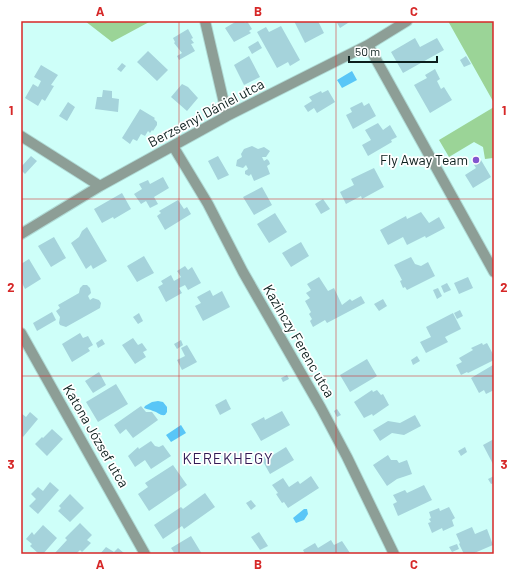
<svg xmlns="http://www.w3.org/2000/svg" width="515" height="575" font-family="Barlow,sans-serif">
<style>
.green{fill:#9bd497}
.water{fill:#59c6f7}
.building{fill:#a5d3db}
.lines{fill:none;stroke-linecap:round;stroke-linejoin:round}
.minor-casing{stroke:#afdbd6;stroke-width:12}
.minor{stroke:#8d9e96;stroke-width:10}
.grid{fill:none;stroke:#d62828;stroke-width:1;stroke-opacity:0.55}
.poi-dot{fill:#8255ce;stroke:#fff;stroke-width:1.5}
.labels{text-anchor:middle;stroke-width:3.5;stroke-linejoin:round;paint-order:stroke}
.street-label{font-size:14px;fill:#0c1f1d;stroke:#fff}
.poi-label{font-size:14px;fill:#0c1f1d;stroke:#fff;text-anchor:end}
.neighbourhood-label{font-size:15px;letter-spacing:1px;fill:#311b55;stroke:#fff}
.neatline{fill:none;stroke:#d62828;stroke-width:1.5}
.grid-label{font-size:13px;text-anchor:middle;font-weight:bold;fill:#d62828}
</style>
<rect width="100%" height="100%" fill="#cefff9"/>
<!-- green -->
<path class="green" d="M85 21H151L112 42Z
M448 21H494V103Z
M494 107V159L493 158 485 159 483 147 474 142 449 157 439 140Z"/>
<!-- water -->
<path class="water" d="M352 71 357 80 342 88 337 80Z
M158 401 163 402 167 407V412L165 415C160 416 158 412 153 411 150 409 148 410 144 408L145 406 152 402Z
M181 425 186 433 171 442 166 435Z
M304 509H307L308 514 304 520 296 523 293 518Z"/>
<!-- building -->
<path class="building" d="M237 21H244L245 23 247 21 252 29 249 31 251 33 234 42 225 28Z
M294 21H318L324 33 305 43Z
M336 21H351L340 28Z
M281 26 300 60 290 66 288 62 277 68 257 32 266 27 269 32Z
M188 29 193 38 191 39 194 43 191 44 195 51 179 60 177 56 182 53 174 43 175 42 173 38Z
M415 38 420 47 437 38 444 50 403 73 391 52Z
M258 41 262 48 252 54 248 47Z
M148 51 168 70 157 81 137 62Z
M249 56 260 77 244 85 234 65Z
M466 56 471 64 464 67 460 60Z
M122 63 126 66 121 72 117 69Z
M41 65 58 75 51 85 54 86 45 101 42 99 38 106 25 98 33 84 38 87 41 81 34 77Z
M435 69 440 79 437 81 441 89 444 87 452 100 430 113 414 85 427 78 425 75Z
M182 84 188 87 198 98 187 111 171 97Z
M103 90 112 91V98L119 99 118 112 95 109 97 97H102Z
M328 90 335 102 317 113 314 108 308 112 304 106 312 101 309 97 321 91 322 93Z
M68 102 75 107 67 121 59 116Z
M362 102 364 106 369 103 376 116 353 129 346 115 352 112 350 108Z
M140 109 155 118 154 119 157 122V125L153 131 152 130 150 133 148 131 145 136 141 134 137 141 133 139 130 144 122 138Z
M378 123 383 130 390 125 397 137 391 140 392 142 368 156 362 145 371 140 365 130Z
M252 146 258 149 264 147 270 151 266 157H262L264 161 267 159 269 161 270 164 267 166 270 174 254 181 251 174 249 176 245 174V171L248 169 246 165 243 168 236 166 237 160 242 157 241 154 244 149Z
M31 156 37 161 25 174 21 170V167Z
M218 156 229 175 218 180 208 161Z
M481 160 491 177 473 188 465 175 476 168 474 165Z
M374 168 384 187 362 199 361 196 346 204 340 192 354 185 351 179Z
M163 177 169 188 154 197 158 204 150 208 146 201 141 204 134 194 142 189 139 184 148 180 150 184Z
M262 187 272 205 254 215 243 197Z
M122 193 131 209 114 219 113 217 102 223 94 209Z
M323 199 330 209 321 214 315 204Z
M178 200 184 209 187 207 191 214 165 230 157 216 161 213 159 211Z
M421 212 429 223 439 217 445 228 426 238 425 236 407 245 403 237 388 245 380 230 406 216 407 219Z
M275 213 287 232 269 243 257 224Z
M87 227 107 261 93 269 91 265 86 269 71 243 79 237 82 231Z
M54 237 66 258 51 267 38 246Z
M301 242 309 256 291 267 282 253Z
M144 256 154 273 137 282 127 266Z
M411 257 415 264 421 266 428 262 435 276 407 290 405 287 403 288 400 281 402 280 394 265Z
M29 259 41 279 25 289 21 281V264Z
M185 266 188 270 192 267 201 283 188 290 185 285 179 288 182 293 166 302 158 287 163 284 161 281 171 275 174 281 181 277 177 271Z
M319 277 328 291 334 288 342 305 350 299 352 301 361 296 365 303 327 323 325 320 313 327 310 321 312 319 309 314 311 312 305 301 310 298 306 293 311 290 307 284Z
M468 277 473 288 459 294 454 283Z
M447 283 451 290 444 293 441 286Z
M83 285H87L90 288 91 293 88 296 90 300 93 298 99 300 101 303 100 308 66 327 60 325 59 323 60 317 56 311 60 308 58 305 79 293 80 288Z
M438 288 442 296 437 299 433 290Z
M210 290 213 296 222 291 230 307 203 321 195 306 201 303 197 297Z
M383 299 387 306 379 311 374 304Z
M460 310 463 316 457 319 454 313Z
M52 312 56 320 37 331 33 323Z
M139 313 143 321 138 324 133 317Z
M453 313 461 329 445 337 448 342 426 353 420 342 431 337 426 327Z
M80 333 83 338 88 336 93 345 88 348 90 351 72 362 62 344Z
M133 338 138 345 142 343 147 350 143 352 146 357 135 364 122 345Z
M102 339 105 344 98 348 96 343Z
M181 340 183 345 177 349 174 344Z
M482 343 483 345 487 343 494 356V360L468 373 467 372 461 375 456 365 462 362 459 358 473 350 471 348Z
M187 345 197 362 182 370 177 360 185 356 181 348Z
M417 356 420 361 413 365 411 360Z
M367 359 377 376 350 392 340 375Z
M493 365 494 390 486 394 484 390 479 393 471 378Z
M99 372 106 385 93 393 85 381Z
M287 375 289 379 283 382 281 378Z
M116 384 128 404 98 422 86 402Z
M372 390 373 392 377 390 381 395 383 394 389 405 373 416 372 414 364 418 354 402Z
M226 399 231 409 220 415 215 405Z
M141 406 146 412H152L158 420 133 438 126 429 120 434 114 425Z
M337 409 341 415 337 417 334 411Z
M282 411 290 425 261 441 251 424 264 417 265 420Z
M30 412 38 419 23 437 21 435V413L26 417Z
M415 415 421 426 404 435 392 433 380 441 373 430 388 421 400 423Z
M52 429 63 439 47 456 35 444 42 437 43 438Z
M494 439V466L483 445Z
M151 441 155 446 159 447 163 445 171 456 151 469 145 460 135 467 128 456 138 447 139 449Z
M286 447 294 460 270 474 261 458 271 452 273 455Z
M465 447 467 452 461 456 458 451Z
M388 455 391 460H397L399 463 407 460 412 474 397 479 387 486 373 465Z
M173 465 187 485 149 511 138 494 148 487 145 483Z
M311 476 319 488 288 508 284 502 282 503 276 494 278 493 272 485 283 478 289 487 298 481 300 484Z
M494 476V483L491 484 488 479Z
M50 482 59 490 38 514 29 506 36 499 31 494 38 487 43 491Z
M424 485 432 500 398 516 393 504 397 502 393 495 405 490 407 493Z
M205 493 215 507 184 529 182 526 163 539 154 525 181 507 183 509Z
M70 494 84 508 70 522 58 511 61 508 59 506Z
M251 500 256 506 251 510 246 503Z
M449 507 455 518 452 520 454 526 443 531 442 528 432 533 428 523 431 522 429 519 431 518 429 512 439 508 440 511Z
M80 523 92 535 87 540 91 543 82 552 80 550 76 554H54L67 540 65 538Z
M43 525 57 538 43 554H39L30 546 32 544 26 539 32 532 34 535Z
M472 527 475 534 487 529 493 545 472 554H464L459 544 460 543 456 534Z
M259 532 268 546 260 550 251 537Z
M191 536 202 554H175L171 548Z
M331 540 334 545 342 541 350 553 348 554H305L303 550 315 543 318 548Z
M457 544 459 549 452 552 449 547Z
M106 547 114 552 118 548 125 554H100Z"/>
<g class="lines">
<defs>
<path id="minor" d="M205 21 227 116
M368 45 494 272
M21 136 100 186
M173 146 208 204 243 272 321 408 347 457 394 554
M21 234 100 186 227 116 368 45 407 21
M21 333 145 554"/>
</defs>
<!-- minor casing -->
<use href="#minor" class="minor-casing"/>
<!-- minor -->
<use href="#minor" class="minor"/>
</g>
<!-- grid -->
<path class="grid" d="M179 21V554M336 21V554M21 199H494M21 376H494"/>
<!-- markers -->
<circle class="poi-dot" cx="476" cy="160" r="4"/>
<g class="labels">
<!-- street labels -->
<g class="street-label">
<text transform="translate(206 113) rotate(-28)" y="5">Berzsenyi Dániel utca</text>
<text transform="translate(299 341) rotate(60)" y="5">Kazinczy Ferenc utca</text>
<text transform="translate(96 436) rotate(60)" y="5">Katona József utca</text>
</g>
<!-- poi labels -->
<g class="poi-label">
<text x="468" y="165">Fly Away Team</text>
</g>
<!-- neighbourhood labels -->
<g class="neighbourhood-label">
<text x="228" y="464">KEREKHEGY</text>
</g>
</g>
<!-- border -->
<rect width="515" height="575" fill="none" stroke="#ffffff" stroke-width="44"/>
<!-- scale -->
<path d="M349 56v6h88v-6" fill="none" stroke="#0c1f1d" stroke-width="2"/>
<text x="355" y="56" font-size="12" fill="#0c1f1d" stroke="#ffffff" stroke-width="3" paint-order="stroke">50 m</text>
<rect x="22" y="22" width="471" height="531" class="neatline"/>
<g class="grid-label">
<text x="100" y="16">A</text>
<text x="258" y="16">B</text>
<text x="414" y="16">C</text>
<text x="11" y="115">1</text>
<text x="504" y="115">1</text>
<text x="11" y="292">2</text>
<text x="504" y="292">2</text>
<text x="11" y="469">3</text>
<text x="504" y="469">3</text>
<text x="100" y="569">A</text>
<text x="258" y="569">B</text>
<text x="414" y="569">C</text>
</g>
</svg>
